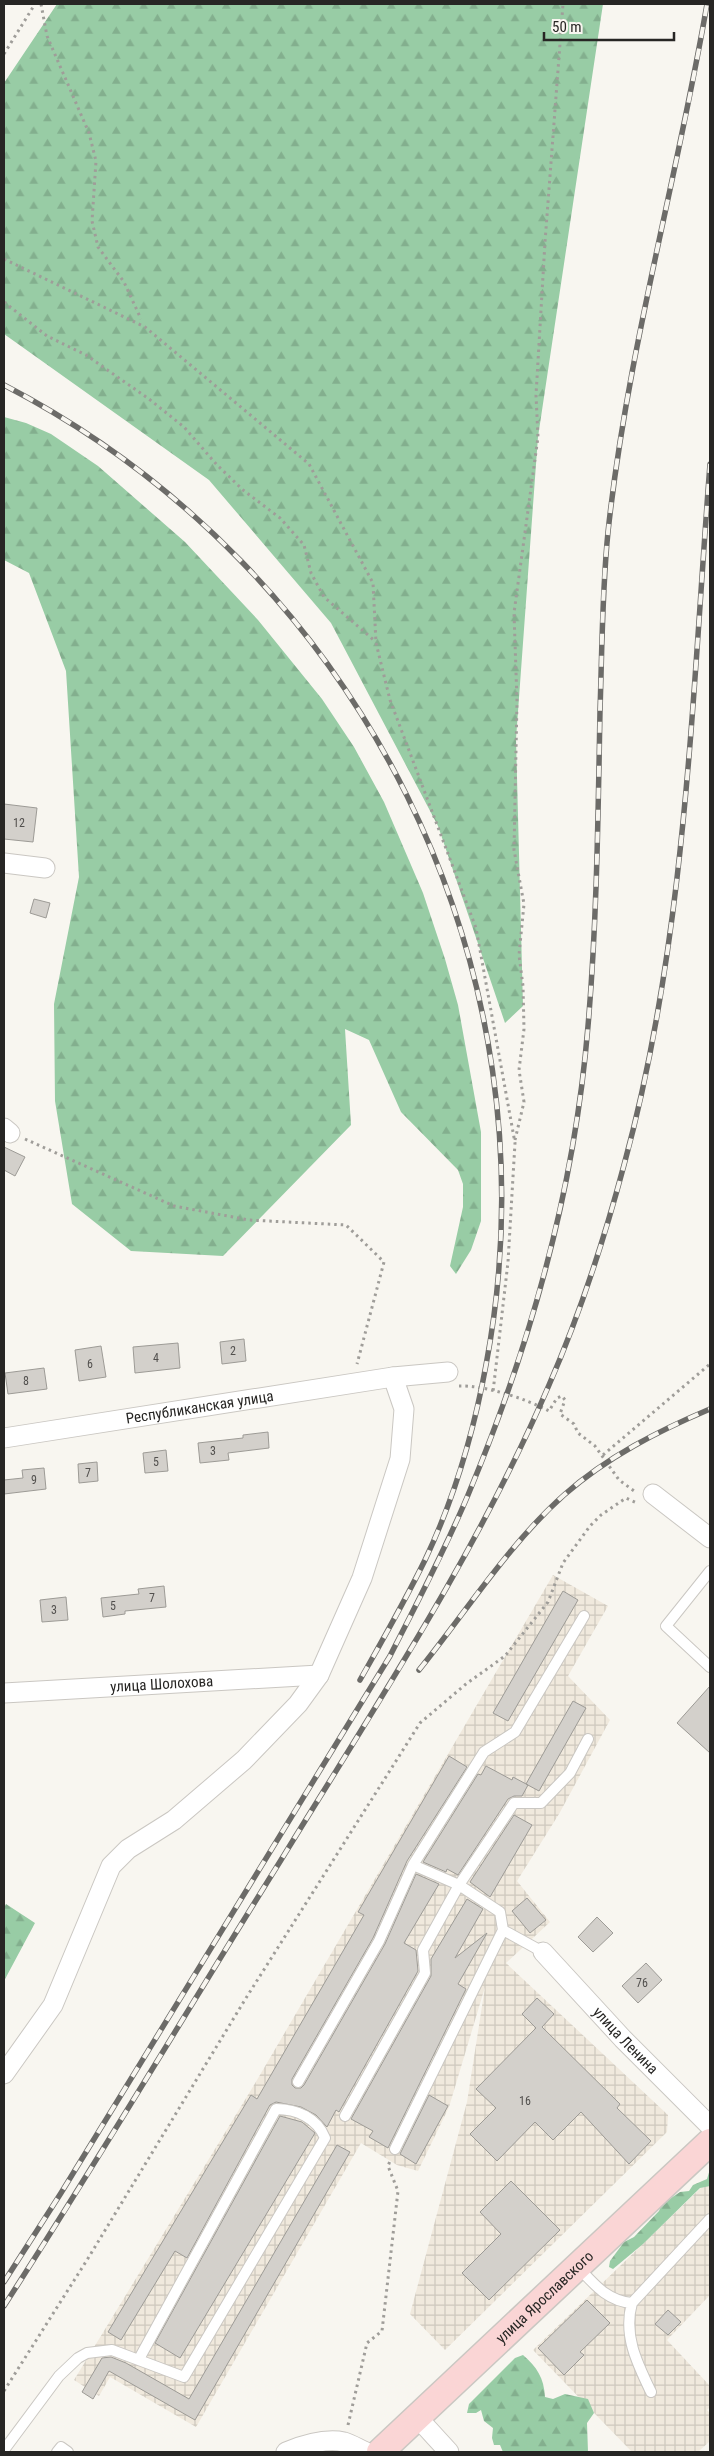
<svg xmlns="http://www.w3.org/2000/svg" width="714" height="2456" font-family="'Roboto Condensed',sans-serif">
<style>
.industrial{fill:url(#industrial-grid)}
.forest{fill:url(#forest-firs)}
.building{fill:#d3d0cb;stroke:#9d9b96}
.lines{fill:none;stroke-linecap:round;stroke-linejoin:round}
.lane-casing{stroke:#cac7c2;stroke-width:12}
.street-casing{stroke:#cac7c2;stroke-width:21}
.secondary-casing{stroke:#cac7c2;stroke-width:29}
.path{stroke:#9f9d99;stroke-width:3;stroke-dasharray:2.5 4;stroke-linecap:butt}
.lane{stroke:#fff;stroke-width:10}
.street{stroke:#fff;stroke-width:19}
.secondary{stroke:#fad5d5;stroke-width:26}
.rail-casing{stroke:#6c6b68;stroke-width:5.5}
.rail{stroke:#f8f6f0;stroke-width:4;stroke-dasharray:11;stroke-linecap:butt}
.labels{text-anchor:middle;stroke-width:5;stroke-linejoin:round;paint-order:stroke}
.number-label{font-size:12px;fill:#52504e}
.street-label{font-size:15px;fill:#272624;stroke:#f8f6f0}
</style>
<defs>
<pattern id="industrial-grid" width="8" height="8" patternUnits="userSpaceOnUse" patternTransform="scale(1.25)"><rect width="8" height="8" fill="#f0e9dd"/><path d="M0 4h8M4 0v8" fill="none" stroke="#cec8be"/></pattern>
<pattern id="forest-firs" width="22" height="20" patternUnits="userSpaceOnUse" patternTransform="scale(1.25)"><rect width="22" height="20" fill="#98cca5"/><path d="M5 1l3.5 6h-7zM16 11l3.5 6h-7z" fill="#83af8e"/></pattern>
</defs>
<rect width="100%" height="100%" fill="#f8f6f0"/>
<!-- industrial -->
<path class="industrial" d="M553 1575 608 1606 568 1676 610 1720 559 1814 517 1881 550 1922 506 1963 668 2115 667 2132 445 2350 410 2314 467 2102 485 1987 449 2107 418 2171 397 2165 361 2143 196 2427 110 2377 99 2396 74 2380 257 2080Z
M707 2182 710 2185V2295L667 2340 710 2386V2407L707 2410 710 2413V2441L698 2452H632L533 2350Z"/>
<!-- forest -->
<path class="forest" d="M57 4H603L538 437 516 739 523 1006 505 1023 438 826 331 623 209 480 4 334V83Z
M4 417 26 423 51 434 98 466 185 542 258 620 322 699 354 747 384 802 423 893 445 959 458 1005 481 1132V1221L471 1250 456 1274 450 1266 463 1207V1184L458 1170 401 1112 369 1040 345 1029 351 1125 223 1256 131 1251 72 1204 55 1101 54 1004 79 877 66 671 29 573 4 560Z
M6 1904 35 1923 4 1981V1908Z
M710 2169V2186L700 2188 643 2244 613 2269 609 2267 610 2261 624 2242 634 2237 659 2211 662 2204 680 2192 689 2191 693 2185 707 2179Z
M523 2355C537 2367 544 2378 545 2397L553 2399 565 2394 588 2399 594 2413 587 2423 588 2452H503L500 2445H494L492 2438 493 2428 484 2421 481 2410 476 2413H467L469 2404 515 2358Z"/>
<!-- building -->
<path class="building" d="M4 804 37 808 33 842 4 839Z
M34 899 50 903 46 918 30 913Z
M4 1147 25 1157 15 1176 4 1170Z
M244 1339 246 1361 222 1364 220 1342Z
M178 1343 180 1368 135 1373 133 1347Z
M101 1346 106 1377 79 1381 75 1350Z
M44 1368 47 1389 8 1394 5 1373Z
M268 1432 269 1448 228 1453 229 1460 200 1463 198 1443 243 1438V1435Z
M166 1450 168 1471 145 1473 143 1453Z
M97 1462 98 1481 79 1483 78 1464Z
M44 1468 46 1489 4 1494V1480L23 1478 22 1470Z
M164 1586 166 1607 125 1611V1614L103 1617 101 1598 139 1594 138 1589Z
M563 1591 578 1600 508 1721 493 1713Z
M66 1597 68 1620 42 1622 40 1600Z
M710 1686V1753L677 1723Z
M573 1701 586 1708 539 1791 526 1784Z
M449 1756 467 1767 407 1861 373 1938 292 2079V2085L295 2088H301L304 2085 385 1944 416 1874 439 1884 404 1943 416 1950 418 1971 339 2112 336 2110 327 2127 316 2115 301 2107 276 2102 270 2105 187 2258 175 2251 121 2340 108 2332 251 2095 257 2099 364 1915 358 1912Z
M486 1766 512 1780 513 1777 528 1785 522 1796H514L508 1799 458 1875 447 1869 446 1872 423 1862 478 1774 481 1775Z
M514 1815 532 1825 490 1897 470 1882Z
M527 1898 546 1920 530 1933 512 1911Z
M467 1899 483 1909 455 1958 487 1933 458 1984 466 1989 388 2148 369 2137 373 2131 351 2119 431 1976V1959Z
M597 1917 613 1933 593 1952 578 1937Z
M646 1963 662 1980 638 2003 622 1986Z
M537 1998 554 2014 542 2027 620 2104 617 2108 651 2141 629 2164 581 2112 553 2140 535 2122 497 2161 470 2134 496 2108 476 2089 536 2028 522 2014Z
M429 2095 448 2106 416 2164 400 2154Z
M280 2116 302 2122 315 2133 180 2358 155 2343Z
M337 2145 350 2152 195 2420 109 2371 93 2399 82 2392 102 2358 111 2357 126 2363 189 2399Z
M511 2181 560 2230 489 2300 462 2273 501 2234 480 2212Z
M587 2300 610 2323 580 2352 584 2355 564 2375 538 2348Z
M668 2310 681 2322 668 2335 655 2324Z"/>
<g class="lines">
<defs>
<path id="lane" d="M710 1571 666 1626 710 1667
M503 1930 543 1952
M298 2082 379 1941 413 1865 484 1752 515 1732 584 1616
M345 2116 425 1973 423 1950 459 1885 514 1803H541L570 1773 588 1739
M395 2149 503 1930 500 1912 459 1885 413 1865
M578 2267C594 2284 607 2301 632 2303
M651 2392C637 2363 623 2335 632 2303L710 2219
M4 2450 59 2376 78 2358 87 2353 112 2350 184 2377 325 2138C317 2118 297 2109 276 2109L139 2359
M57 2452 61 2447 68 2452"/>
<g id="street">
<path d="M4 863 45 868"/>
<path d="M4 1128 10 1133"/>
<path id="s1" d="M4 1438 393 1377 448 1372"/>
<path d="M653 1494 710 1538"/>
<path id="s2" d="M4 1693 319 1675"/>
<path id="s3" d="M543 1952 623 2039 710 2126"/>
<path d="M4 2074 53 2005 111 1866 128 1849 174 1820 244 1760 298 1704 319 1675 362 1578 400 1459 404 1409 393 1377"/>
<path d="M417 2417 449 2452"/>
<path d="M286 2452C303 2445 325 2438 344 2442 351 2444 359 2449 366 2452"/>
</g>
<g id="secondary">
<path id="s4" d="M380 2452 710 2142"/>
</g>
</defs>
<!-- lane casing -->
<use href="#lane" class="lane-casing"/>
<!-- street casing -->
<use href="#street" class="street-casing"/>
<!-- secondary casing -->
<use href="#secondary" class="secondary-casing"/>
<!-- path -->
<path class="path" d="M41 4 47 36 89 133 96 161 92 221 98 247 124 282 141 319
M4 54 35 4
M4 259 145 327 309 464 373 583 376 643 390 700 476 928 515 1143 508 1262 493 1392
M4 302 47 336 86 355 149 399 184 427 217 465 243 490 280 518 304 545 311 573 324 597 376 642
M25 1139 174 1206 249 1220 346 1225 384 1262 357 1364
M515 1140 524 1102 519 1070 524 1029 523 986 519 955 524 904 514 850 517 701 514 613 538 437 536 395 545 242 563 4
M459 1386C484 1385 527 1399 549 1411L557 1398 562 1396 565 1400 560 1414 574 1424 578 1433 595 1446 619 1480 637 1493
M603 1455 710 1364
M4 2391 87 2260 246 1998 420 1723 466 1684 505 1656 548 1602 563 1563 590 1526 601 1515 626 1498 637 1503
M348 2425 367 2343 382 2331 398 2191 388 2166 390 2161"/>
<!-- lane -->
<use href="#lane" class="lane"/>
<!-- street -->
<use href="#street" class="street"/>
<!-- secondary -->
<use href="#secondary" class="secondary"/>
<defs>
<path id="rail" d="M4 385C361 570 561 969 486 1365 474 1431 454 1499 425 1560 405 1601 382 1641 360 1680
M419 1670C466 1612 508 1545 564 1495 607 1457 658 1431 710 1409
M4 2282 61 2193 390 1656C417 1603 445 1550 468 1495 530 1347 575 1186 588 1026 597 921 598 816 600 711 602 651 602 591 608 532 627 353 677 180 707 4
M4 2306C99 2159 188 2009 281 1860 376 1705 477 1553 549 1385 580 1314 604 1240 624 1165 686 938 692 698 710 464"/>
</defs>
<!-- rail casing -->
<use href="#rail" class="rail-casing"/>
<!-- rail -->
<use href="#rail" class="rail"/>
</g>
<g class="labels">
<!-- number labels -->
<g class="number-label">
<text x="19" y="827">12</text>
<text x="233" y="1355">2</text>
<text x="156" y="1362">4</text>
<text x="90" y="1368">6</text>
<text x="26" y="1385">8</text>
<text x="213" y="1455">3</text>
<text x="156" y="1466">5</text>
<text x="88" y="1477">7</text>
<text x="34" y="1484">9</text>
<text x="152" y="1602">7</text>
<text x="113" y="1610">5</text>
<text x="54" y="1614">3</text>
<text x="642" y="1987">76</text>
<text x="525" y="2105">16</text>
</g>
<!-- street labels -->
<g class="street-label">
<text dy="5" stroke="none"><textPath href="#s1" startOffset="198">Республиканская улица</textPath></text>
<text dy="5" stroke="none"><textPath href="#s2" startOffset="158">улица Шолохова</textPath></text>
<text dy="5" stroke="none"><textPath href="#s3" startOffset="121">улица Ленина</textPath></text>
<text dy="5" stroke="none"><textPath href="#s4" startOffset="226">улица Ярославского</textPath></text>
</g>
</g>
<!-- border -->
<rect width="714" height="2456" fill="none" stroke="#272624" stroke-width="10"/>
<!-- scale -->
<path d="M544 32v8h130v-8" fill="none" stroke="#272624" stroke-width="2.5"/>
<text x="552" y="32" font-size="15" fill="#272624" stroke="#f8f6f0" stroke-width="4" paint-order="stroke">50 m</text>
</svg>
